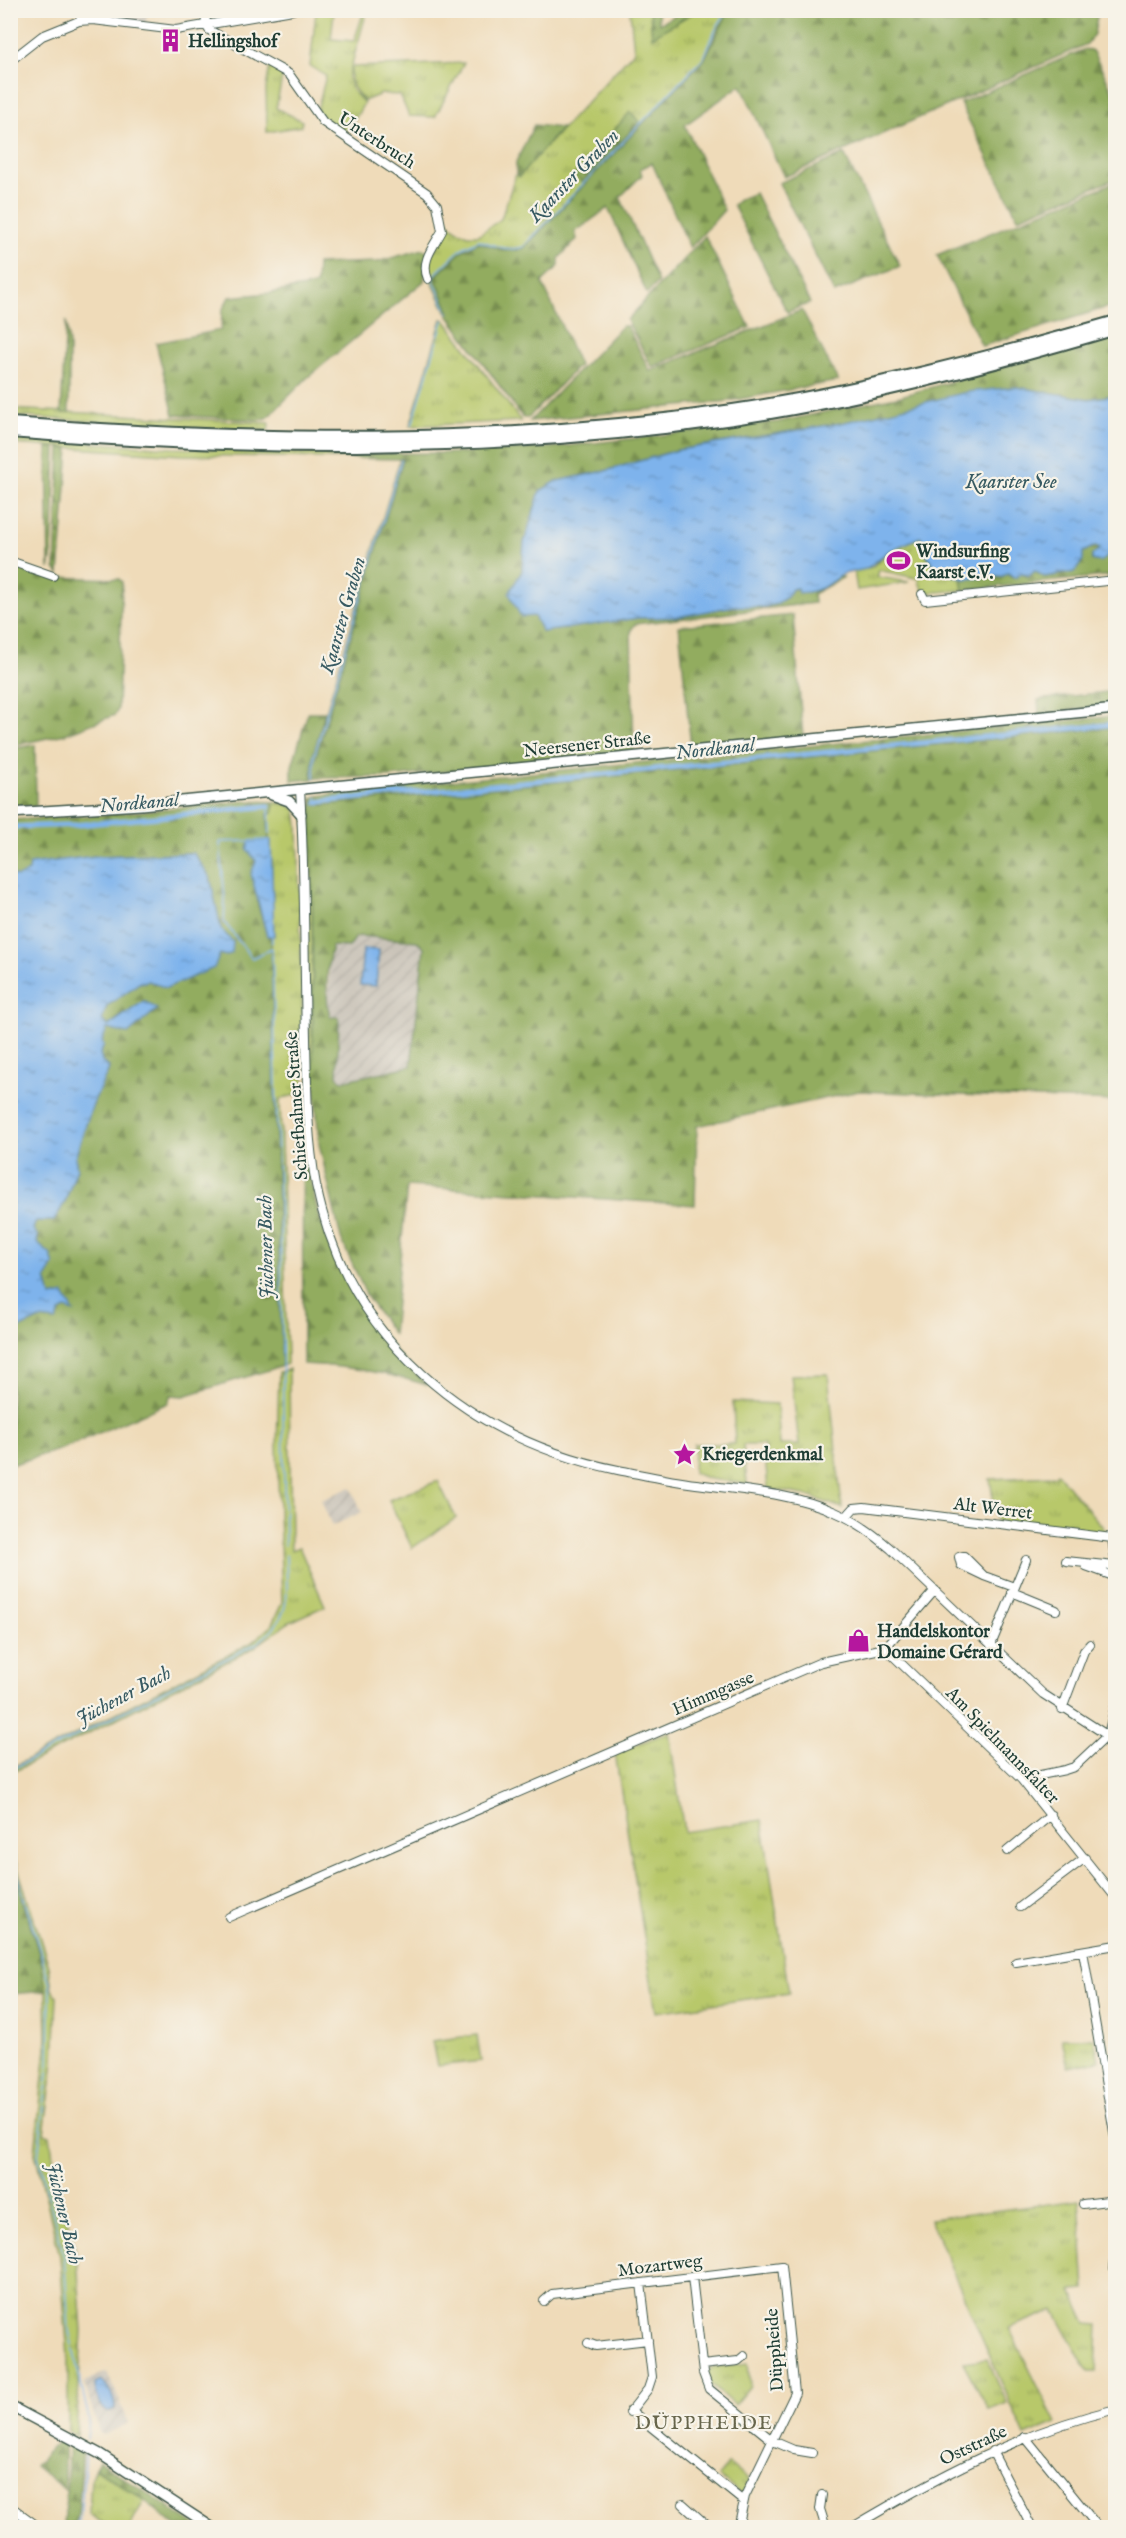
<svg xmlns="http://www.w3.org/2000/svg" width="1126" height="2538" font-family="'IM FELL English',serif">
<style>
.industrial{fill:url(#industrial-furrows)}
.grass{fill:url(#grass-tufts);stroke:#6c8250;stroke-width:1.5}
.forest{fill:url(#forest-firs);stroke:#58744a;stroke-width:1.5;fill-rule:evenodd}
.water{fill:url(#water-ripples);stroke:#4e7890;stroke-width:1.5}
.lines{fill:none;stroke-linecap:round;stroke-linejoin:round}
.stream{stroke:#7eb3ec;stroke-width:1.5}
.canal{stroke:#7eb3ec;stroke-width:5}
.minor-casing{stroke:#3e5548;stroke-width:10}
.major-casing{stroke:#3e5548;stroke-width:12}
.highway-casing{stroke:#3e5548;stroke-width:14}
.minor{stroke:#fff;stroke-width:8}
.major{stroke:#fff;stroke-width:9}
.highway{stroke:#fff;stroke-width:10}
.labels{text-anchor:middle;stroke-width:4.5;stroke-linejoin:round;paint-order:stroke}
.poi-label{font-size:18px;font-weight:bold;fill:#1f3d34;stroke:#f7f3e8;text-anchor:start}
.street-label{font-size:18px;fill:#1f3d34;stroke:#f7f3e8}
.water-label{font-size:20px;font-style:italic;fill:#375a62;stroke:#f7f3e8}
.neighbourhood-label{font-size:20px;letter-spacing:1.5px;fill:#67664c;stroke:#f7f3e8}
</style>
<defs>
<pattern id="industrial-furrows" width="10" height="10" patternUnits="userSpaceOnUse" patternTransform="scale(1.5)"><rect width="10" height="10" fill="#c9c3b8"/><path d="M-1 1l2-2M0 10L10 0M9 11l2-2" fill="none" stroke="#aca89f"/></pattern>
<pattern id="grass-tufts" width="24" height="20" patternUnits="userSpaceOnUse" patternTransform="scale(1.5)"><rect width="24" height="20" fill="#b8c86b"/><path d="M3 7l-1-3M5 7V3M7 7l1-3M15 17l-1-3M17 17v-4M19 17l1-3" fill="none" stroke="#95a459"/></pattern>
<pattern id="forest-firs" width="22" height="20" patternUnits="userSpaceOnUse" patternTransform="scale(1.5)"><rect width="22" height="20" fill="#92ac5f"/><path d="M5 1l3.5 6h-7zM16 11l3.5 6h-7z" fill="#778d4f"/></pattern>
<pattern id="water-ripples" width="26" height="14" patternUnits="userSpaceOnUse" patternTransform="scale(1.5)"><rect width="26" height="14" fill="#7eb3ec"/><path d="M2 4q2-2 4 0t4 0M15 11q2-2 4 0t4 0" fill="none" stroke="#6793c0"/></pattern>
</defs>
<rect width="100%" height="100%" fill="#f7f3e8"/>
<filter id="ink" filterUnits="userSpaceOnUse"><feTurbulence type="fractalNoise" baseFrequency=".0167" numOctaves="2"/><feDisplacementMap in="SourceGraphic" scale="12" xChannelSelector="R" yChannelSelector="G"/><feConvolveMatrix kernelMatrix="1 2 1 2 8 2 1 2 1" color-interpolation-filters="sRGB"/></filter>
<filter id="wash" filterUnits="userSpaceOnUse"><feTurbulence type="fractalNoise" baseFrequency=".008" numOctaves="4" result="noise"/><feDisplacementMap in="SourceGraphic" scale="24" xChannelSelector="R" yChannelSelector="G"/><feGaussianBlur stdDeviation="1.35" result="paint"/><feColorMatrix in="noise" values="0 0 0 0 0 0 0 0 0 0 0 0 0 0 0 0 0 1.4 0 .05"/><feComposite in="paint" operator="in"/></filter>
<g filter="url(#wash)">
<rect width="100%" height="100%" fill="#efdbb9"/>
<!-- industrial -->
<path class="industrial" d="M94 11H148L145 24 92 14Z
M361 936 417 941 424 948 411 1066 342 1081 337 1077 339 1017H330L328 1005 329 960 332 946 352 941Z
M351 1487 362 1512 332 1526 321 1500Z
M107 2372 129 2423 104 2435 99 2432 84 2382Z"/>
<!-- grass -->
<path class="grass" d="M334 11 331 39 354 41 364 11H367L348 78 352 90 364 103 351 126 341 134 326 122 317 110 326 76 310 66 316 12Z
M630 11H650L652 36 696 11H740C719 15 713 41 705 58L524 248C508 254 494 247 479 242L462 251 435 277 450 313 448 315 426 269 427 262 445 231 443 216 455 229 468 235H478L501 219 516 174 519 176 634 51Z
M464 63 435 117 409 116 400 95 381 94 364 101C354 90 348 83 352 67Z
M270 65 283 73 276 108 302 121 301 126 267 132 266 89Z
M442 319 445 320 521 421 410 426Z
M10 409 269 423 268 431 174 427 11 416Z
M10 437 173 448 332 454 331 458 182 455 11 444Z
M400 459H403L317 753 314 763 315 778 312 779 313 756Z
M919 537 923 539C923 562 941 574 961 578L963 590 924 593 919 582 920 579 879 570 877 577 909 582 857 590 854 571 872 567 889 551Z
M1115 722V727L325 805 312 804V801L316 799Z
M274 802 289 805 296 810 298 825 304 1089 302 1093 280 1099 287 1358V1364L282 1366 271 937 274 936 268 813H273Z
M305 809H312V1030L316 1085 310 1077Z
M289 1369 291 1550 299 1547 325 1606 288 1623 253 1648 11 1773V1768L251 1643 271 1626 282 1603 277 1448 279 1372Z
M828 1374 842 1508 805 1495 768 1489 764 1445H743L747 1484 710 1479 693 1473 694 1444H735L733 1402 777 1404 780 1445H799L791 1375Z
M1057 1473 1112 1538 997 1523 990 1479 1054 1476Z
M438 1481 456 1518 412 1548 389 1500Z
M669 1732 684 1832 762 1820 789 1993 656 2012 615 1753Z
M10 1844 49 1967 52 1990 57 1996 54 2062 44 2133 50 2135 55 2173 77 2257 82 2331 76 2435 68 2430V2356L60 2256 35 2153 47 2039 46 1991 41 1960 11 1858Z
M477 2035 481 2061 437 2066 432 2041Z
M1062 2038H1094L1099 2061 1068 2067Z
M1079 2200 1085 2290 1072 2291 1087 2324 1098 2325 1096 2372H1088L1054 2310 1009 2328 1056 2423 1025 2436 930 2219Z
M987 2359 1007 2403 989 2410 963 2362Z
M748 2363 750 2386 734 2405 711 2385 706 2374 712 2367Z
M728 2464 749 2481 742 2495 718 2476Z
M95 2468 144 2500 130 2527H109L89 2514 91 2478Z"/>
<!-- forest -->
<path class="forest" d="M740 10 1098 11 1094 34 1087 44 784 177 741 85 685 125 724 210 690 248 652 163 640 169 642 175 620 197 658 282 647 294 608 208 575 232 577 239 559 258V266L542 282 579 365 528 418H523L448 315 450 313 435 277 462 251 479 242C494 247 508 254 524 248L705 58 727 15Z
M650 11H658L659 24 683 11H696L652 37Z
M1085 49 1093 52 1115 96V179L1018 218 960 103Z
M630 112 640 122 582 182 574 175Z
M534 125 562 128 519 177 516 174V162Z
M844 154 900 266 834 293 779 183Z
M1115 182V305L982 346 937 255Z
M755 193 810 303 787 312 733 205 740 199Z
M705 236 750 327 652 367 627 320Z
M423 249 428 252 424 281 307 378 267 418 260 420 174 415 156 343 221 330 222 311 229 297 270 293 316 285 317 264 377 262Z
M802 310 838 381 729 401 530 421 622 326H627L650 371Z
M66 321 69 344V413H61Z
M1115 334V395L1089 399 1016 387 841 423 677 450 605 471 557 481 540 491 524 543 522 571 510 593 534 616 542 632 638 618 677 617 734 606 764 607 776 604 787 597 792 589 822 588 838 577H844L813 594 814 603 635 624 631 630 634 753 389 777 315 778 314 763 317 753 403 459 331 458 332 454 461 453 559 447 778 422 901 396Z
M47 447 56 448 52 553 49 569Z
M60 448 69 449 59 574 55 568Z
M1113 539H1115V575L963 590 961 578 1003 576 1008 573 1012 578 1022 573 1026 576 1035 571 1044 577 1062 575 1083 552 1095 546 1101 548 1092 555V560L1111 546Z
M11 563 50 577 119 579 122 582 118 709 115 715 65 734 11 746Z
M793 615 803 737 691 748 679 626Z
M1115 691V704L1039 714 1038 700Z
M308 712H325L313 756 312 779 292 781V766Z
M1115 716V722L312 801V798L318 796 419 784Z
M1115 727V1101L859 1091 697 1126 695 1205 407 1186 393 1334 390 1330 367 1297 341 1239 319 1144 313 1061 312 804 325 805ZM361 936 417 941 424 948 411 1066 342 1081 337 1076 339 1017H330C325 995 326 968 332 946L349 947 356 937Z
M35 745 36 806 11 807V749Z
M246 801 274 802 273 813 268 814 269 840 250 842 256 862 258 905 267 936 271 937 282 1366 184 1396 171 1395 168 1403 64 1448 11 1465V1332L40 1319 56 1321 60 1312 66 1309 73 1311 51 1298 46 1278 50 1254 37 1243V1236L33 1229 36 1221H54L65 1202 77 1168 75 1157 94 1101 108 1071 109 1067 102 1062 100 1053 104 1046 102 1041 107 1028 126 1012 108 1026 102 1020 107 1006 139 983 149 981 221 929 210 877 193 853 96 856 31 864 30 871 18 877 11 875V820L103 815Z
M302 1093 304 1094C305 1125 307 1155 312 1186 326 1263 372 1331 427 1385 385 1372 346 1366 303 1364Z
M10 1858 41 1960 46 1991 11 1994Z
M59 2440 64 2443V2489L35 2466Z
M69 2442 83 2449 78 2515 73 2527 64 2528Z
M99 2461 198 2527H177L144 2500 95 2468Z"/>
<!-- water -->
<path class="water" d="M1016 387 1089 399 1115 395V539L1111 542C1111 553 1105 566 1092 560V555L1101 548 1095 546 1083 552V560L1075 572 1044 577 1035 571 1029 576 1022 573 1015 578 1008 573 1003 576 965 579 939 572 925 552 923 539 920 537 889 551 866 569 843 574 822 588 809 592 798 593 797 588 792 589 787 597 776 604 764 607 734 606 677 617 638 618 542 632 534 616 521 617 509 593 522 571 524 543 540 491 557 481 605 471 678 450 841 423 967 392Z
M271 840 274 936H267L251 874 256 861 247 849 249 842Z
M193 853 210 877 221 929 233 942 232 953 226 956 220 954 214 968 166 988 149 981 139 983 107 1006 102 1020 108 1026 144 1001 157 1009 128 1034 107 1029 102 1041 104 1046 100 1053 102 1062 109 1067 108 1071 94 1101 75 1157 77 1168 65 1202 54 1221H36L33 1229 38 1236 37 1243 50 1254 54 1265 46 1278 51 1297 64 1294 74 1312 66 1309 60 1312 56 1321 40 1319 11 1332V875L18 877 29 871 30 864 96 856Z
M363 949 379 950 376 986 360 985Z
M101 2381C109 2385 115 2400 115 2409L108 2412C101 2407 95 2393 95 2384Z"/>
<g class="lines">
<!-- stream -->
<path class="stream" d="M448 313 432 277 461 249 479 240C494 245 508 252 523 247L704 57C711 42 717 17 733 10
M412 425 443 320
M314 778V756L401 460
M439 791V793
M317 797V802
M269 806 270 835
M272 936V943
M251 957 224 922 225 901 220 842 270 840
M252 958 272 948 281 1258 285 1545
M10 1770 257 1643C293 1616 287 1596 286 1555
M10 1852 50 1984 49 2064 38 2156 64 2256 69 2331 89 2419 87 2439
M74 2528 80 2517 86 2452"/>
<!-- canal -->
<path class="canal" d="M317 802 1116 724
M10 827 76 825 269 806"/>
</g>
</g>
<g filter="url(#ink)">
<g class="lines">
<defs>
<path id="minor" d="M75 10 85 20
M205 10 206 25
M206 25 209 30 289 74 323 122 427 193 437 205 442 231C434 246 420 261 428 279
M10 61 42 36 79 21 93 20 176 30 293 10
M10 561 53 576
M922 594 925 600 1116 580
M300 789C305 872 304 955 306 1038 307 1087 307 1137 316 1185 347 1340 468 1439 618 1470 644 1475 670 1481 696 1484 742 1490 792 1493 835 1512 856 1521 874 1534 891 1549L1043 1694 1116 1741
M846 1517 854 1508 864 1507 1112 1538 1116 1566
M1066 1561 1115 1566
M1086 1566 1116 1577
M984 1576 961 1565 959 1557 964 1556 984 1576 1014 1587
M1012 1592 1056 1610
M991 1645 1026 1560
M885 1648 1021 1779 1116 1898
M1062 1709 1084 1651 1090 1644
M1021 1779 1065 1770 1074 1767 1108 1735 1116 1702
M1007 1851 1051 1815
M1020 1907 1085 1858
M229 1917 821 1662 885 1648 935 1590
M1083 1951 1116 2144
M1016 1962 1116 1945
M1083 2204 1116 2200
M1113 2269 1116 2245
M692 2277 703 2373 709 2389 773 2441 794 2450 812 2453
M544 2301 552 2294 782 2266 795 2393 745 2496 738 2528
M588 2343 596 2346 648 2340
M702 2365 738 2361 744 2356
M630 2410 743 2501
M630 2412 648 2389 652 2377 641 2283
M1025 2437 1099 2528
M992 2451 1031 2526
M822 2495 820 2509 826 2528
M683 2504 710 2528
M10 2506 40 2528
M851 2528C935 2478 1020 2432 1116 2409"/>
<path id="major" d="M272 795 289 801 301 814
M10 813 141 805 1116 709
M10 2406 100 2454 213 2528"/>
<path id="highway" d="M10 423C253 441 492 446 733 410 863 390 990 357 1116 321
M10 432C252 451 493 454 733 419 863 400 990 366 1116 329"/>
</defs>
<!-- minor casing -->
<use href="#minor" class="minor-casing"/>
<!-- major casing -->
<use href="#major" class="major-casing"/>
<!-- highway casing -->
<use href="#highway" class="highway-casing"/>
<!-- minor -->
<use href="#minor" class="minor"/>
<!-- major -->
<use href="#major" class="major"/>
<!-- highway -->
<use href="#highway" class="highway"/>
</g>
</g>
<!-- icons -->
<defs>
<symbol id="building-bare" viewBox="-9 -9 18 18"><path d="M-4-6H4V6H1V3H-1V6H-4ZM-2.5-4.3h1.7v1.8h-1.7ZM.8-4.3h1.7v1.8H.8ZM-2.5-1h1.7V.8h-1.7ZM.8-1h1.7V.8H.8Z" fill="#b5179e" stroke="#f7f3e8" stroke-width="2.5" paint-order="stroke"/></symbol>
<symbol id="stadium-bare" viewBox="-9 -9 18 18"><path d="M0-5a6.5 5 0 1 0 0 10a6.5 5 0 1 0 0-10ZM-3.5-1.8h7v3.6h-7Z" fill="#b5179e" stroke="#f7f3e8" stroke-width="2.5" paint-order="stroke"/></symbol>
<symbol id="sight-bare" viewBox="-9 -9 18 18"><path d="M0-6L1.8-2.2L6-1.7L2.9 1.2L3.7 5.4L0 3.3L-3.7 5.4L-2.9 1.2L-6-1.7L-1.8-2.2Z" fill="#b5179e" stroke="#f7f3e8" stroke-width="2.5" paint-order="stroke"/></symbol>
<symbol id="shop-bare" viewBox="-9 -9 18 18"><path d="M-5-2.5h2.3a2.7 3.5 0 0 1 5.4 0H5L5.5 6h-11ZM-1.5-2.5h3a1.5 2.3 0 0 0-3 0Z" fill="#b5179e" stroke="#f7f3e8" stroke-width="2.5" paint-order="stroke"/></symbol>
</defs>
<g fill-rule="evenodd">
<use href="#building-bare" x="154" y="24" width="33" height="33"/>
<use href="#stadium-bare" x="882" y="544" width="33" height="33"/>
<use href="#sight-bare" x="668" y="1438" width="33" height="33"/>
<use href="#shop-bare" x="842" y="1624" width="33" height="33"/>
</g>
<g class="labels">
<!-- poi labels -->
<g class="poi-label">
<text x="188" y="47">Hellingshof</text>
<text x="916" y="557">Windsurfing<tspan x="916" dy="21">Kaarst e.V.</tspan></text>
<text x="702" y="1460">Kriegerdenkmal</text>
<text x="877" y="1637">Handelskontor<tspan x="877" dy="21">Domaine Gérard</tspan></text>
</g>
<!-- street labels -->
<g class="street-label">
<text transform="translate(377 140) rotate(33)" y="6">Unterbruch</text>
<text transform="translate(587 744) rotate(-6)" y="6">Neersener Straße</text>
<text transform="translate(296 1106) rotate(-94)" y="6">Schiefbahner Straße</text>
<text transform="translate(993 1508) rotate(7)" y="6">Alt Werret</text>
<text transform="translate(713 1693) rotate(-23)" y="6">Himmgasse</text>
<text transform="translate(1003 1745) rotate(46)" y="6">Am Spielmannsfalter</text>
<text transform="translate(660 2265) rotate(-7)" y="6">Mozartweg</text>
<text transform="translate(774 2350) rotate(-94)" y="6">Düppheide</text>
<text transform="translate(973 2445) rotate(-25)" y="6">Oststraße</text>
</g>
<!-- water labels -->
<g class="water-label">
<text transform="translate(573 175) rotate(-46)" y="7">Kaarster Graben</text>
<text x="1011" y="488">Kaarster See</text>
<text transform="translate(342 615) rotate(-74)" y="7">Kaarster Graben</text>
<text transform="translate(715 748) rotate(-6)" y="7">Nordkanal</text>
<text transform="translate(139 802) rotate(-5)" y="7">Nordkanal</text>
<text transform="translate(265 1247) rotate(-91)" y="7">Jüchener Bach</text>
<text transform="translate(123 1695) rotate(-28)" y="7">Jüchener Bach</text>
<text transform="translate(65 2213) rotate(77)" y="7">Jüchener Bach</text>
</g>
<!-- neighbourhood labels -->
<g class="neighbourhood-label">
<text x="704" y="2429">DÜPPHEIDE</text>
</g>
</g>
<!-- margin -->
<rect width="1126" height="2538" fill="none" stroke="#f7f3e8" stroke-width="36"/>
</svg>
